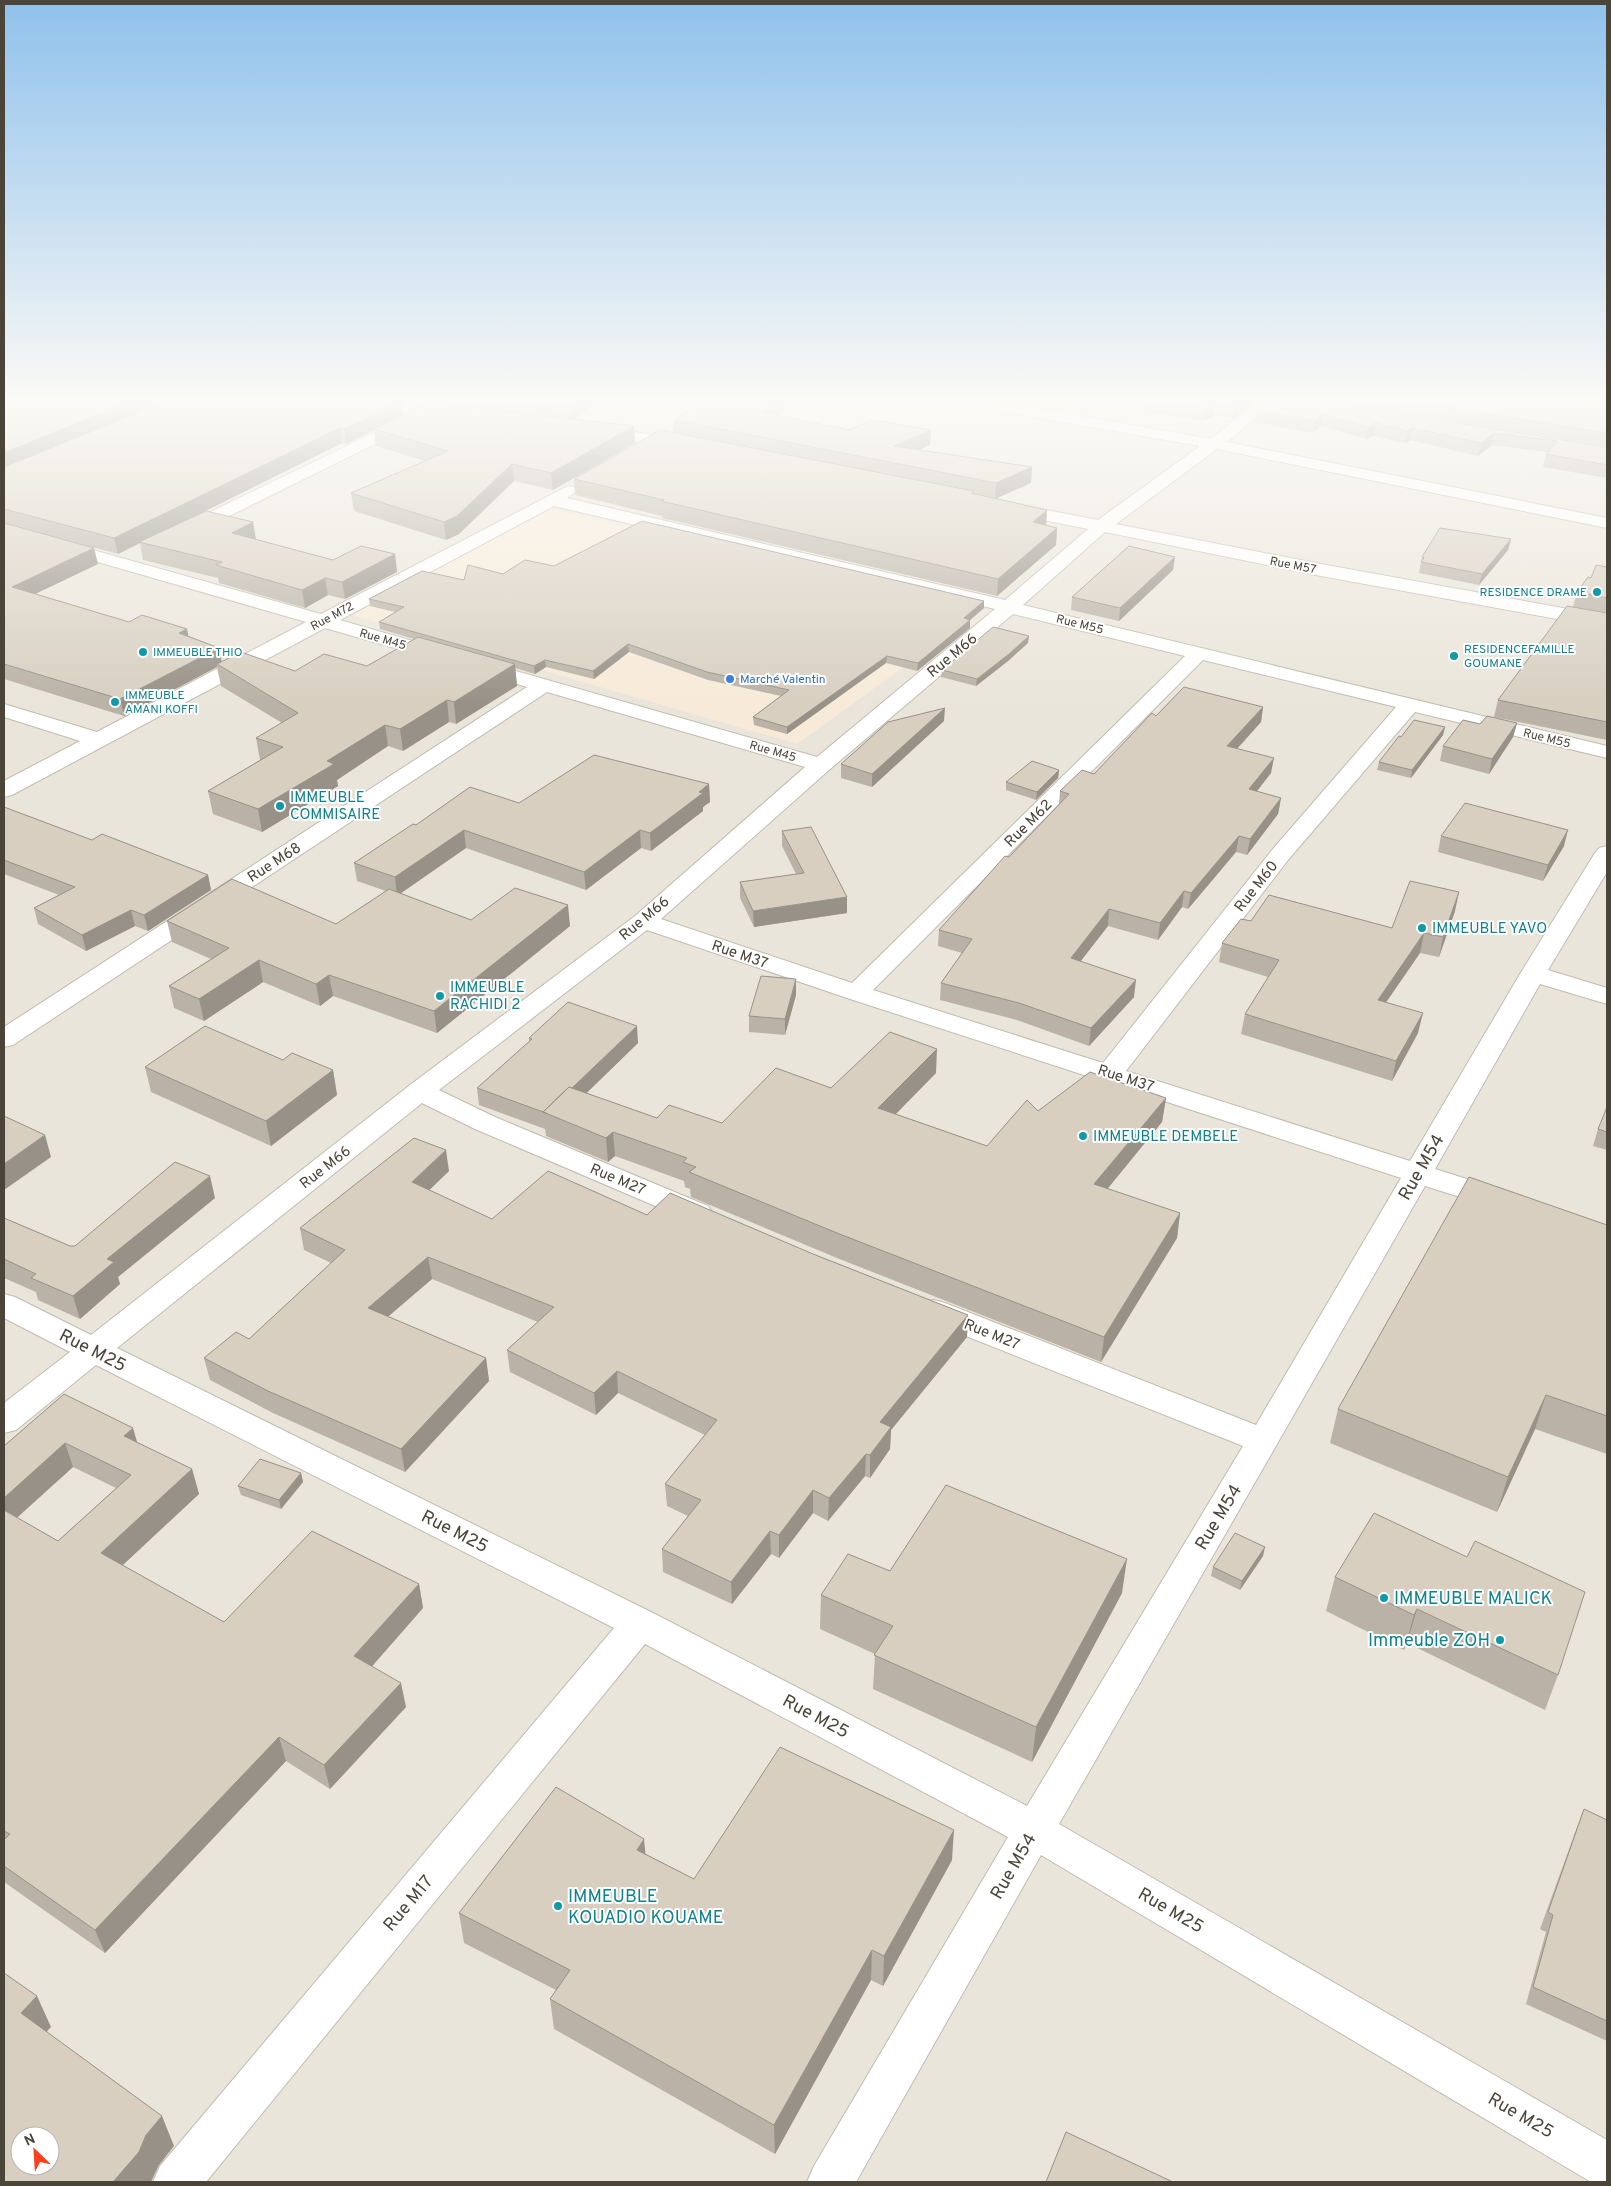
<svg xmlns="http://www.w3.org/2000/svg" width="1611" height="2186" font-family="Overpass,sans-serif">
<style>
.residential{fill:#eae5da;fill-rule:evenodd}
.commercial{fill:#f7ead8}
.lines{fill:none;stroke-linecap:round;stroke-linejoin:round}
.minor-casing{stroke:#c2bbae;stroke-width:2}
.minor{fill:#fff;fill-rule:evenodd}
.wall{fill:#bab2a6;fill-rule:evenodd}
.shaded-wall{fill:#979187}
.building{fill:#d8cfc1;stroke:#979187;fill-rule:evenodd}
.culture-dot{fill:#0f9aa8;stroke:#fff;stroke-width:2}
.shop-dot{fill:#3f7fe0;stroke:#fff;stroke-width:2}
.labels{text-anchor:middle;stroke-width:4;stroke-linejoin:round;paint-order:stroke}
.far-street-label{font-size:12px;fill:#4b4439;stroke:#fff}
.far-culture-label{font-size:12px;fill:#0d838f;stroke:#fff;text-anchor:start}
.far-shop-label{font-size:12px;fill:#366cbe;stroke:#fff;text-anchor:start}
.street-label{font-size:15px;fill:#4b4439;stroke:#fff}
.culture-label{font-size:15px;fill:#0d838f;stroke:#fff;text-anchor:start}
.near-street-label{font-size:18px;fill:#4b4439;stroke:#fff}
.near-culture-label{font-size:18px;fill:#0d838f;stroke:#fff;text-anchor:start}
</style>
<rect width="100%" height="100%" fill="#f6f3ec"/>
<!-- residential -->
<path class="residential" d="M4 398H1607V2182H4ZM20 2136H50V2166H20Z"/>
<!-- commercial -->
<path class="commercial" d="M545 507 977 614 797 744 345 613Z"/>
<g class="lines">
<defs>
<path id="minor" d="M290 398H338L450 410 456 412 458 415 456 418 450 420 298 403 293 401Z
M945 398H979L1211 439 1262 398H1279L1227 442 1607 518V528L1217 449 1116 524 1321 564 1607 616V628L1321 576 1105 532 1023 605 1607 746V758L1415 712 1288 860 1126 1071 1410 1161 1520 974 1595 853 1599 848 1607 846V872L1548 970 1607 988V1004L1540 984 1435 1169 1508 1192 1513 1199 1508 1206 1498 1209 1425 1186 1059 1824 1607 2140V2182H1591L1041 1855 856 2182H807L814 2166 1008 1837 645 1644 206 2182H153L160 2166 614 1628 96 1365 16 1430 4 1433V1403L70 1352 4 1318V1294L15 1297 91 1335 410 1085 635 916 805 767 547 692 13 1045 4 1047V1027L527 687 474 671 471 667 474 663 481 661 817 757 995 609 554 506 340 620 447 651 450 655 447 659 440 661 433 659 325 628 12 795 4 797V781L80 741 4 717V704L97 732 306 622 4 535V525L321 614 568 486 574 487 577 491 567 498 1005 600 1088 529 1004 512 1001 508 1004 504 1010 503 1098 520 1200 446 953 403 948 401ZM1013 614 1185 656 852 983 661 919 829 770ZM1203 660 1396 707 1272 850 1103 1063 873 990ZM647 930 847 998 1401 1178 1256 1425 945 1303 934 1300 923 1303 918 1311 923 1319 1243 1446 1027 1806 653 1613 117 1348 422 1103 475 1129 688 1220 698 1223 708 1220 713 1213 708 1206 495 1117 439 1090Z
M409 416 415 418 417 421 415 424 193 534 187 535 181 534 178 530 181 526Z
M597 427 683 439 689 441 691 444 689 447 683 449 591 435 589 432 591 429Z"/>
</defs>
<!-- minor casing -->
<use href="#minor" class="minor-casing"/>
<!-- minor -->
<use href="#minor" class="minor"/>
</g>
<!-- wall -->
<path class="wall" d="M14 398H596V401L574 420 634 426 635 443 553 490 514 481 459 534 446 540 354 511 351 493 425 461 376 446 374 430 346 444 342 443 195 516 256 539H255L333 560 395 554 397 572 345 599 328 595 305 608 219 583 218 578 143 560 140 543 118 554 70 541 98 564 35 594 129 622 189 636 219 648 222 662 295 671 367 666 414 639 380 629 379 622 395 612 370 606 369 599 464 580 554 566 984 601V608L970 620V628L917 671 886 663 787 734 754 725 753 717 781 696 708 680 629 652 594 679 546 667 535 674 515 668 517 686 456 724 449 722 403 751 388 746 337 780 338 786 262 832 213 814 208 791 260 760 256 738 282 723 221 686 217 667 124 716 4 679V403L8 404ZM402 403 424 406 403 416Z
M1260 398 1234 418 1214 415 1204 421 1140 411 1142 399Z
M1271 398 1607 447V478L1543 467 1546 454 1548 452 1492 445 1478 456 1410 440 1405 443 1373 436 1366 439 1321 426 1313 433 1255 422 1256 410Z
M1312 398H1607V446Z
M786 409 777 416 849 430H931L930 445 919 450 1032 467 1031 483 996 498 1046 525 1057 528 1056 545 997 596 662 518V516L575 495 574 479 674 433V420Z
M1511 539 1508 550 1479 585 1419 573 1422 557Z
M1175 557 1173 570 1119 621 1071 610 1072 597Z
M1607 567V740L1494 717 1498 700 1573 607 1577 592 1591 578Z
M1028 643 1008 661 976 686 941 677 942 670Z
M1263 707 1261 722 1237 749 1271 773 1257 791 1281 798 1278 814 1247 855 1236 852 1188 909 1182 907 1158 940 1108 926 1080 961 1134 997 1089 1046 1017 1020 940 1000 941 983 962 953 938 946 939 930 1059 804 1060 791 1094 774 1156 716Z
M944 721 872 787 841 778V764Z
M1517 723 1513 737 1489 774 1440 761 1443 746 1480 724Z
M1445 727 1443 735 1411 778 1377 770 1379 762 1401 737Z
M1059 770 1058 778 1036 800 1006 790V782Z
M709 784 710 802 703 807V811L651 851 641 848 586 890 466 848 400 893 471 920 570 926 437 1033 333 996 320 1006 263 982 204 1021 174 1008 169 986 211 959 172 942 167 921 336 924 386 891 357 881 354 863 416 825 519 803Z
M4 807 92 840 208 875 211 890 148 931 135 926 86 951 38 924 34 908 59 895 4 874Z
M782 831 847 897V913L754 927 740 898V882L796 874 782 846Z
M1441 836 1564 846 1543 881 1438 852Z
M1455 911 1439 957 1420 953 1386 1002 1418 1033 1392 1081 1241 1034 1245 1014 1268 977 1219 962 1222 943 1251 921 1392 928Z
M796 995 785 1035 749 1032V1016Z
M529 1038 638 1043 586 1093 657 1118 722 1123 831 1088 936 1073 896 1114 987 1146 1038 1111 1166 1098 1162 1122 1107 1189 1180 1213 1177 1238 1101 1362 837 1258 691 1197 690 1189 685 1187 684 1181 615 1156 608 1162 546 1136 545 1129 479 1105 477 1088 529 1042Z
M145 1067 333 1070 337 1095 271 1146 151 1092Z
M1607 1107V1150L1593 1146 1598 1129Z
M449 1171 429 1190 492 1219 647 1215 813 1254 968 1315 967 1337 891 1430 890 1449 870 1478 865 1476 828 1521 813 1513 779 1558 771 1554 732 1604 663 1572 662 1549 688 1516 667 1506 665 1484 705 1435 618 1393 596 1415 510 1372 507 1350 538 1322 432 1279 388 1317 486 1358 489 1381 405 1472 273 1413 210 1380 204 1358 249 1339 331 1263 304 1250 300 1228Z
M215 1198 118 1277 120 1284 80 1319 38 1300 36 1292 4 1278V1218L70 1246H75Z
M1607 1225V1454L1535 1429 1497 1512 1330 1443 1338 1409Z
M64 1394 137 1443 192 1469 199 1494 122 1565 224 1622 419 1584 423 1608 372 1666 406 1707 330 1789 286 1761 105 1953 4 1882V1446ZM73 1467 116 1488 58 1541 17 1518Z
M301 1473 303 1482 281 1509 241 1495 238 1486Z
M1263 1556 1240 1590 1211 1576 1213 1567Z
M1467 1557 1558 1675 1545 1710 1407 1643 1404 1650 1326 1611 1335 1577Z
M890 1571 1122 1593 1032 1762 873 1689 875 1654 820 1629 821 1595Z
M1584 1809 1607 1820V2041L1526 2004 1546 1932 1540 1929 1577 1827Z
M646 1854 694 1879 952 1860 883 1986 871 1980 775 2154 554 2029 550 1999 556 1990 464 1943 459 1913Z"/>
<!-- shaded-wall -->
<path class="shaded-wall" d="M139 398H175L4 469V453Z
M582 398H596V401L571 422 570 408Z
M781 398H786V409L761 427V412Z
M1246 398H1260L1234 418 1235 406Z
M402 402 403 416 346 444 344 429Z
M1216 403 1214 415 1204 421 1205 409Z
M1323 414 1321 426 1313 433 1315 421Z
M1376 423 1373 436 1366 439 1368 427Z
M634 426 635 443 553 490 551 473Z
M340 428 342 443 141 543 139 542 140 543 118 554 114 538Z
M1412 428 1410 440 1405 443 1408 431Z
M931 430 930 445 894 461V446Z
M1494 433 1492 445 1478 456 1481 443Z
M512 464 514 481 459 534 446 540 444 522Z
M1032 467 1031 483 995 499 996 483Z
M1047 510 1046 527 1033 522Z
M253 522 256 539 235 550 232 533Z
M1057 528 1056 545 997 596 998 579Z
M1511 539 1508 550 1479 585 1482 574Z
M94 548 98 564 16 603 12 587Z
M395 554 397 572 345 599 342 582Z
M1175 557 1173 570 1119 621 1120 608Z
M325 578 328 595 305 608 302 590Z
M984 601V608L969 621 970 620V628L917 671 918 663 964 618Z
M187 629 190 645 179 633Z
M1029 636 1028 643 1008 661 976 686 977 679Z
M628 644 629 652 594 679 593 671Z
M219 648 222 664H217V667L124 716 120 699Z
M887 656 886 663 787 734V727Z
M545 660 546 667 535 674 534 666Z
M515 664 517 686 456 724 454 702Z
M447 700 449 722 403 751 400 729Z
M1263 707 1261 722 1225 762 1227 746Z
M945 708 944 721 872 787V774Z
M1517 723 1513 737 1489 774 1492 759Z
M385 725 388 746 337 780 338 786 262 832 258 809 327 761Z
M1445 727 1443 735 1411 778 1412 770Z
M1274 758 1271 773 1246 805 1249 789Z
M1059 770 1058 778 1036 800 1037 792Z
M709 784 710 802 703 807V811L651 851 650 833Z
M1281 798 1278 814 1247 855 1250 839Z
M464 830 466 848 397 896 395 877Z
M640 830 641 848 586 890 584 872Z
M1568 830 1564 846 1543 881 1548 865Z
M1239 836 1236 852 1188 909 1191 893Z
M208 875 211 890 148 931 144 915Z
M1184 891 1182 907 1158 940 1160 923Z
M1459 892 1455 911 1439 957 1443 937Z
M847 897V913L754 927 753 911Z
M568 905 570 926 437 1033 434 1011Z
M1109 909 1108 926 1070 975 1071 958Z
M131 910 135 926 86 951 82 935Z
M1424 933 1420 953 1374 1020 1378 1000Z
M259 960 263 982 204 1021 199 999Z
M329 975 333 996 320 1006 316 984Z
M796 979V995L785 1035V1019Z
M1136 980 1134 997 1089 1046 1091 1028Z
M1423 1013 1418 1033 1392 1081 1396 1061Z
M637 1026 638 1043 560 1119 546 1113Z
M937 1049 936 1073 878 1132V1108Z
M333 1070 337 1095 271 1146 266 1121Z
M1166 1098 1162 1122 1091 1209 1094 1184Z
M613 1132 615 1156 608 1162 606 1138Z
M45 1135 51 1157 4 1190V1164Z
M446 1150 449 1171 415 1204 412 1182Z
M210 1176 215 1198 118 1277 120 1284 80 1319 73 1296 107 1259Z
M1180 1213 1177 1238 1101 1362 1104 1337Z
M428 1257 432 1279 372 1330 368 1308Z
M968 1315 967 1337 891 1430 890 1449 870 1478V1455L880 1422Z
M486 1358 489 1381 405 1472 401 1449Z
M617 1371 618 1393 596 1415 594 1393Z
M1546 1395 1535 1429 1497 1512 1508 1477Z
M133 1428 140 1452 124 1436Z
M65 1443 73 1467 4 1529V1498Z
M866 1454 865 1476 828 1521 829 1498Z
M192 1469 199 1494 109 1578 101 1553Z
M301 1473 303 1482 281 1509 279 1500Z
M813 1490V1513L779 1558V1535Z
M770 1531 771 1554 732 1604 731 1582Z
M1265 1547 1263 1556 1240 1590 1242 1581Z
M1127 1559 1122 1593 1032 1762 1036 1727Z
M419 1584 423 1608 360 1680 354 1656Z
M1417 1609 1407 1643 1404 1650 1414 1615Z
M401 1683 406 1707 330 1789 324 1765Z
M279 1737 286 1761 105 1953 95 1930Z
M954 1830 952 1860 883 1986 884 1956Z
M644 1839 647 1870 637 1850Z
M872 1950 871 1980 775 2154 774 2125Z
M37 1996 51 2027 35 2044 21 2013Z
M162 2116 174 2146 159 2165 151 2182H113L146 2135Z"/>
<!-- building -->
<path class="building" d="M14 398H139L4 453V403L8 404Z
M174 398H362L402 402 344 429 340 428 114 538 4 509V467Z
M477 398H582L570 408Z
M707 398H781L761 412 849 430 872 420 931 430 894 446 1032 467 996 483 674 420Z
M1143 398H1246L1235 406 1216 403 1205 409 1142 399Z
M1271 398H1306L1607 447V465L1546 454 1557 441 1494 433 1481 443 1412 428 1408 431 1376 423 1368 427 1323 414 1315 421 1256 410Z
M1387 398H1607V433Z
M428 403 634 426 551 473 512 464 457 516 444 522 351 493 448 451 374 429Z
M660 430 974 491 971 493 1047 510 1033 522 1057 528 998 579 661 501 664 500 574 479Z
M206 511 253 522 232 533 333 560 361 546 395 554 342 582 325 578 302 590 216 565 222 562 139 542Z
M642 521 984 601 964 618 970 620 918 663 887 656 787 727 753 717 789 690 707 672 628 644 593 671 545 660 534 666 379 622 404 607 369 599 422 571 464 580 468 565 503 574 525 560 554 566Z
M4 523 94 548 12 587 129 622 142 615 187 629 179 633 219 648 120 699 4 664Z
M1440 528 1511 539 1482 574 1421 562 1424 558 1422 557Z
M1129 546 1175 557 1120 608 1072 597Z
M1596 565 1607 567V598L1577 592 1588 577 1591 578Z
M1567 606 1607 613V722L1498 700Z
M993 627 1029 636 1009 654 977 679 942 670Z
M418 637 515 664 454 702 447 700 400 729 385 725 327 761 334 764 258 809 208 791 283 747 256 738 298 713 217 664 241 652 295 671 324 654 367 666Z
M1184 687 1263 707 1227 746 1274 758 1249 789 1281 798 1250 839 1239 836 1191 893 1184 891 1160 923 1109 909 1071 958 1136 980 1091 1028 1019 1003 941 983 972 939 939 930 1005 856 1009 857 1069 794 1060 791 1082 770 1094 774 1152 713 1156 716Z
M945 708 872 774 841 764 888 722Z
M1487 716 1517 723 1492 759 1443 746 1463 720 1480 724Z
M1414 720 1445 727 1412 770 1379 762 1399 736 1401 737Z
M594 755 709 784 699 792 703 793 650 833 640 830 584 872 464 830 395 877 354 863 413 824 416 825 470 787 519 803Z
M1032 761 1059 770 1037 792 1006 782Z
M1465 803 1568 830 1548 865 1441 836Z
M4 807 92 840 102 834 208 875 144 915 131 910 82 935 34 908 75 887 4 860Z
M811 827 847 897 753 911 740 882 804 873 782 831Z
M232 879 336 924 389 889 471 920 515 888 568 905 434 1011 329 975 316 984 259 960 199 999 169 986 229 948 167 921Z
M1410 881 1459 892 1443 937 1424 933 1378 1000 1423 1013 1396 1061 1245 1014 1279 960 1222 943 1241 919 1251 921 1269 895 1392 928Z
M761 976 796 979 785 1019 749 1016Z
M568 1002 637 1026 572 1088 569 1087 543 1112 546 1113 477 1088 532 1039 529 1038Z
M205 1026 283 1060 292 1053 333 1070 266 1121 145 1067Z
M890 1032 937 1049 878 1108 987 1146 1027 1100 1038 1111 1090 1072 1166 1098 1094 1184 1180 1213 1104 1337 837 1233 689 1172 696 1167 683 1162 687 1158 613 1132 606 1138 543 1112 569 1087 657 1118 669 1105 722 1123 776 1068 831 1088Z
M1607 1107V1132L1598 1129Z
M4 1116 45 1135 4 1164Z
M414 1138 446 1150 412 1182 492 1219 548 1171 647 1215 670 1193 813 1254 968 1315 880 1422 891 1427 870 1455 866 1454 829 1498 813 1490 779 1535 770 1531 731 1582 662 1549 701 1500 665 1484 717 1420 617 1371 594 1393 507 1350 554 1307 428 1257 368 1308 486 1358 401 1449 268 1391 204 1358 236 1332 249 1339 345 1250 300 1228Z
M175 1162 210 1176 107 1259 114 1262 73 1296 31 1278 36 1274 4 1259V1218L70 1246H75Z
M1469 1177 1607 1225V1416L1546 1395 1508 1477 1338 1409Z
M64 1394 133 1428 124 1436 192 1469 101 1553 224 1622 312 1531 419 1584 354 1656 401 1683 324 1765 279 1737 95 1930 4 1866V1840L10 1834 4 1831V1510L58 1541 131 1475 65 1443 4 1498V1446Z
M260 1459 301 1473 279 1500 238 1486Z
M946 1485 1127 1559 1036 1727 874 1655 893 1626 821 1595 848 1554 890 1571Z
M1374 1513 1467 1557 1475 1541 1585 1592 1558 1675 1417 1609 1414 1615 1335 1577Z
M1235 1533 1265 1547 1242 1581 1213 1567Z
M780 1747 954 1830 884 1956 872 1950 774 2125 550 1999 570 1970 459 1913 556 1787 644 1839 637 1850 694 1879Z
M1584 1809 1607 1820V2021L1533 1987 1553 1915 1548 1912Z
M4 1973 37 1996 21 2013 162 2116 146 2135 139 2152 113 2182H4ZM20 2136H50V2166H20Z
M1066 2132 1173 2182H1046Z"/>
<!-- sky -->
<linearGradient id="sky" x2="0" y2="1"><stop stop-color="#8fc1ec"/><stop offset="0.57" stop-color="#fbfaf6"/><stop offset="1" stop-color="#fbfaf6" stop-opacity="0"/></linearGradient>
<rect width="1611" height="704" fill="url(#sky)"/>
<!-- markers -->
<g class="culture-dot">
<circle cx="1597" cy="592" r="5"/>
<circle cx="143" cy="652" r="5"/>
<circle cx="1454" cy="656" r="5"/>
<circle cx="115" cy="702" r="5"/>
<circle cx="280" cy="806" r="5"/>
<circle cx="1422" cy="928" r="5"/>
<circle cx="440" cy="996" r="5"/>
<circle cx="1083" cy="1136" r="5"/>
<circle cx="1384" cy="1598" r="5"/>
<circle cx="1500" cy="1640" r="5"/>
<circle cx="558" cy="1906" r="5"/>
</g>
<circle class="shop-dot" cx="730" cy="679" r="5"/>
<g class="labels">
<!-- far-street labels -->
<g class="far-street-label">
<text transform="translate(1293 565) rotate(11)" y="4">Rue M57</text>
<text transform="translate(332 616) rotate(-28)" y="4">Rue M72</text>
<text transform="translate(1080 624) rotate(14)" y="4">Rue M55</text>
<text transform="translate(383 639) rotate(16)" y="4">Rue M45</text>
<text transform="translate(1547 738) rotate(14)" y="4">Rue M55</text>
<text transform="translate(773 751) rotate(16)" y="4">Rue M45</text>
</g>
<!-- far-culture labels -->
<g class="far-culture-label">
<text x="1587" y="596" text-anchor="end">RESIDENCE DRAME</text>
<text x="1464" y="653">RESIDENCEFAMILLE<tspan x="1464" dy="14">GOUMANE</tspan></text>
<text x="153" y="656">IMMEUBLE THIO</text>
<text x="125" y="699">IMMEUBLE<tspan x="125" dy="14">AMANI KOFFI</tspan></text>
</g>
<!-- far-shop labels -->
<g class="far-shop-label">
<text x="740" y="683">Marché Valentin</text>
</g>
<!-- street labels -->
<g class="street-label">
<text transform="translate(952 655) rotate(-40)" y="5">Rue M66</text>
<text transform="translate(1028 823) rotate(-45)" y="5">Rue M62</text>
<text transform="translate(274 862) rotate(-33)" y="5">Rue M68</text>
<text transform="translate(1256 886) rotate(-52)" y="5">Rue M60</text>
<text transform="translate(644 918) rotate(-40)" y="5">Rue M66</text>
<text transform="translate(740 954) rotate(19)" y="5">Rue M37</text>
<text transform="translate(1126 1078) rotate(18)" y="5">Rue M37</text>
<text transform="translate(325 1167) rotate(-38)" y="5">Rue M66</text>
<text transform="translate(618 1179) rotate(23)" y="5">Rue M27</text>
<text transform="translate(992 1334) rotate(22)" y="5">Rue M27</text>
</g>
<!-- culture labels -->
<g class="culture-label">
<text x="290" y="802">IMMEUBLE<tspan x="290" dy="17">COMMISAIRE</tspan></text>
<text x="1432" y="933">IMMEUBLE YAVO</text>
<text x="450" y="992">IMMEUBLE<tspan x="450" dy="17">RACHIDI 2</tspan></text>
<text x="1093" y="1141">IMMEUBLE DEMBELE</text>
</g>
<!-- near-street labels -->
<g class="near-street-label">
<text transform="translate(1421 1167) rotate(-60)" y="6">Rue M54</text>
<text transform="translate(93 1350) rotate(27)" y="6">Rue M25</text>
<text transform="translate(1218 1517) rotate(-59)" y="6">Rue M54</text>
<text transform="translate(455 1531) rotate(27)" y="6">Rue M25</text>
<text transform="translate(816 1716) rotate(28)" y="6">Rue M25</text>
<text transform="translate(1013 1866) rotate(-60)" y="6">Rue M54</text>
<text transform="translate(408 1903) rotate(-50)" y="6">Rue M17</text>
<text transform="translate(1171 1910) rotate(30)" y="6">Rue M25</text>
<text transform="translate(1521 2115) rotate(30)" y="6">Rue M25</text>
</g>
<!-- near-culture labels -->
<g class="near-culture-label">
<text x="1394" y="1604">IMMEUBLE MALICK</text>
<text x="1490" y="1646" text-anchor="end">Immeuble ZOH</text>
<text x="568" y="1902">IMMEUBLE<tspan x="568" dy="21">KOUADIO KOUAME</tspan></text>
</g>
</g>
<!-- border -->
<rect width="1611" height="2186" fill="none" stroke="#4b4439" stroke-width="10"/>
<!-- north arrow -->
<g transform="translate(35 2151) rotate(335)"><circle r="24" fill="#ffffff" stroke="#b7b4b0"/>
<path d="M0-4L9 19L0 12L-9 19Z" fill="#fc3f1d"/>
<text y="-8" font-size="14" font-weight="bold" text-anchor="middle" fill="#4b4439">N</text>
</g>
</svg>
